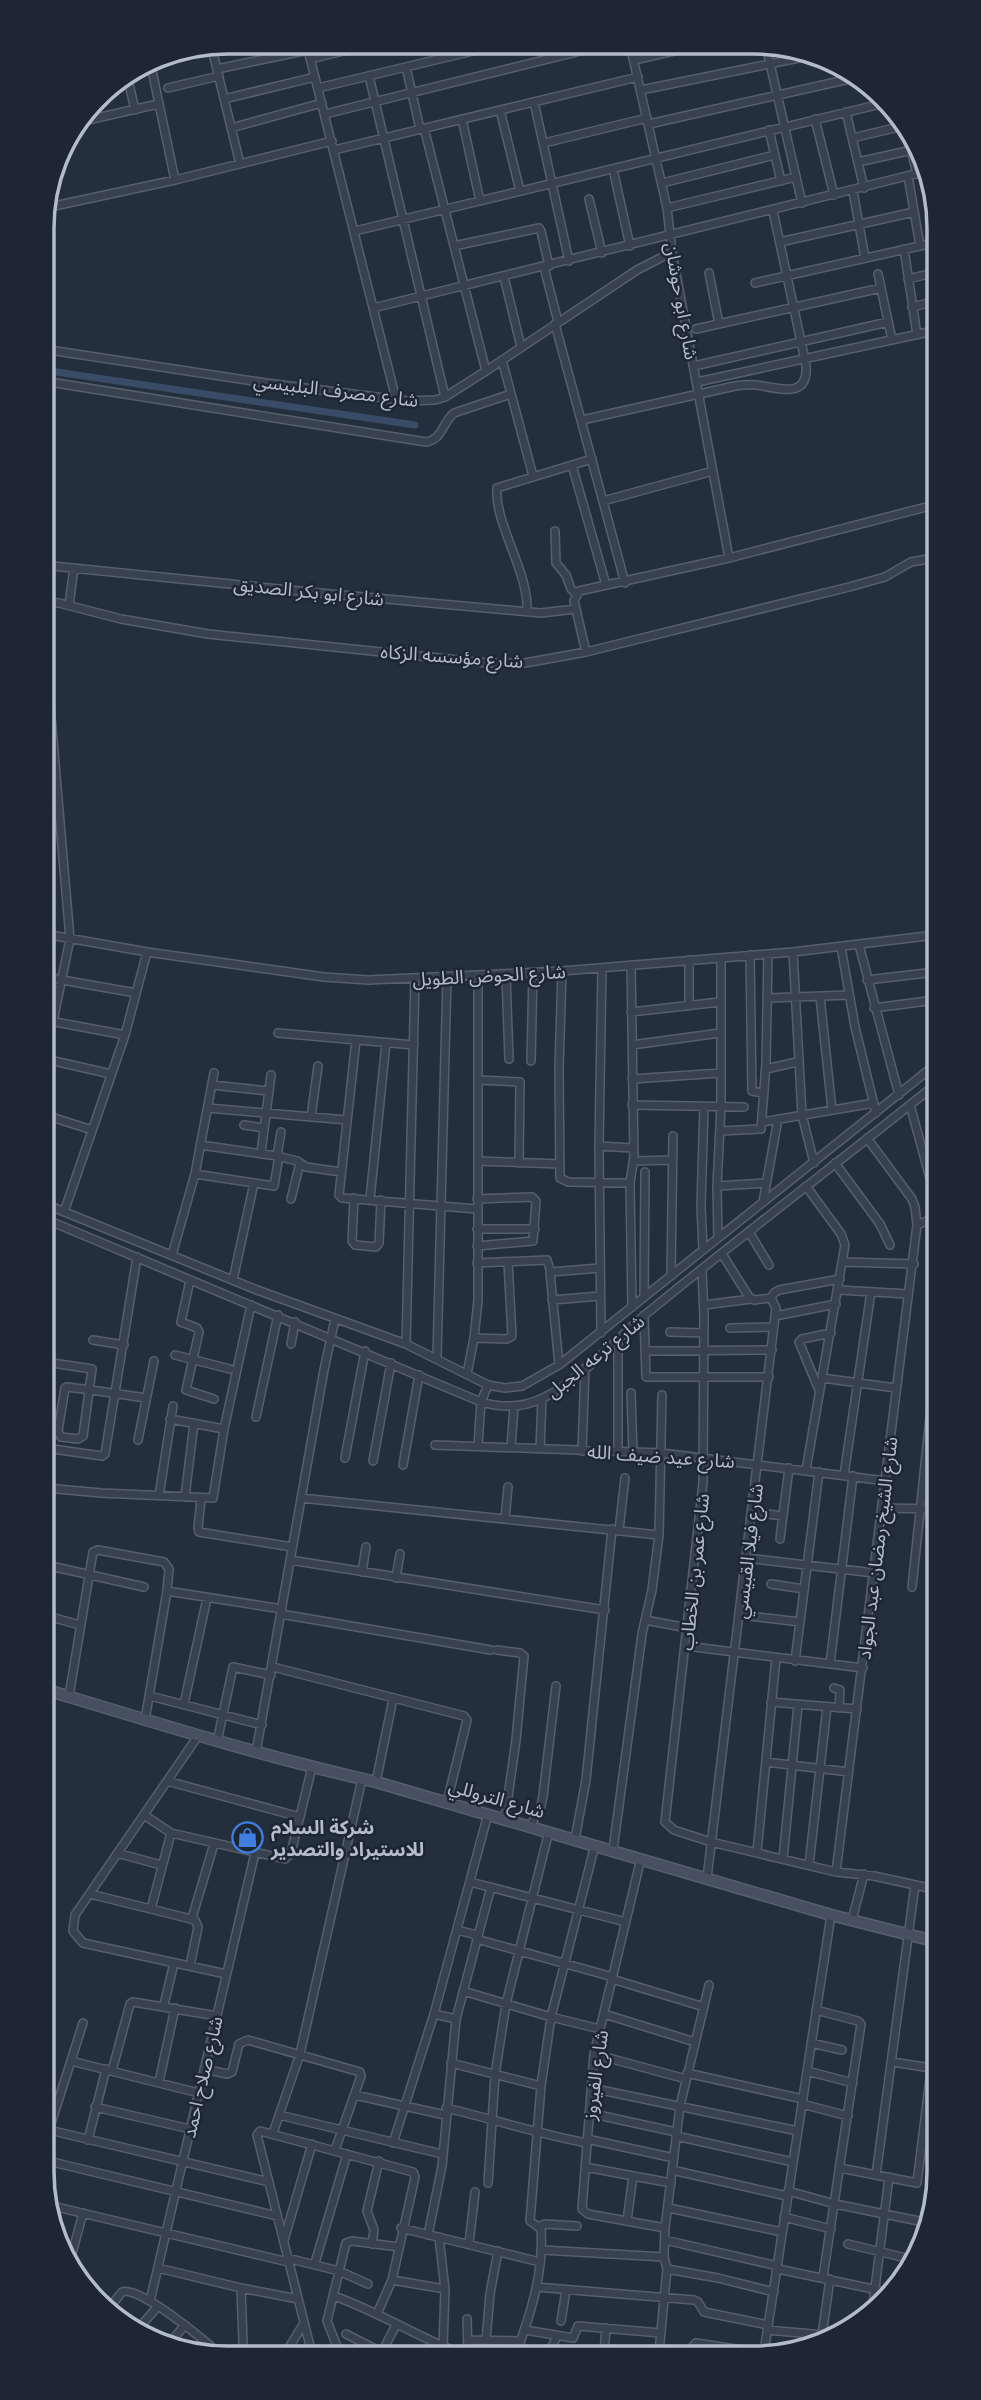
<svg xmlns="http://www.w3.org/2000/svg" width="981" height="2400" font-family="Lato,'Noto Sans Arabic',sans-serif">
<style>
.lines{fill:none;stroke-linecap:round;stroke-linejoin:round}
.canal{stroke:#394c67;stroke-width:7}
.street-casing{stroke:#565f6c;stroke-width:10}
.secondary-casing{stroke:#565f6c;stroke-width:13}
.street{stroke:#38414e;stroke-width:7}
.secondary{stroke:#465061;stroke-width:10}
.labels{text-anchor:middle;stroke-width:5;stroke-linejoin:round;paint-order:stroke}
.street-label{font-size:19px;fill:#b4bcc9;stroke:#1d2633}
.poi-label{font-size:19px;font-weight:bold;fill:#b4bcc9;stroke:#1d2633;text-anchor:start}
.rim{fill:none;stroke:#b4bcc9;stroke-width:3.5}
</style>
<rect width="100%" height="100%" fill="#242f3e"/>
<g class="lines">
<!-- canal -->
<path class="canal" d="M43 370 415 425"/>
<defs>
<path id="street" d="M306 42 396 399
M211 45 240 164
M630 45 667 208 672 252 729 558
M766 46 802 203
M310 59 378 43
M634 60 700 45
M150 61 175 180
M406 67 420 129
M217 69 308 50
M127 75 135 110
M369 76 445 397
M168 88 219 76
M318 88 502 44
M641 90 809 56
M224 99 315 77
M534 102 569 261
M500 110 520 191
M846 112 864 188
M325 114 609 44
M462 119 480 201
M815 119 834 195
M79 122 158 104
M649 124 854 78
M231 128 322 103
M424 128 486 371
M769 130 781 181
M852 138 899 127
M544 143 647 118
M910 145 917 174
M334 150 638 77
M858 162 912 150
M613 169 630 246
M908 176 920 246
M662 183 775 155
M853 191 865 258
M589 199 602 253
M45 208 175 180 332 141
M667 208 796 177
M355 231 885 103
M780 242 914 212
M454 246 539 228 541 231 549 266
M904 249 917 335
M544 267 558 322
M709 273 719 324
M878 274 892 340
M504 277 521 347
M908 279 933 273
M755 283 933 243
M912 307 933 302
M373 308 927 171
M555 324 625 583
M696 329 881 288
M43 349 266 383 408 401 435 400 445 397 486 371 637 270 672 252
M502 360 533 476
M694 366 888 322
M43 381 426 442C443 439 442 423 454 413L511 394
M697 382 933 331
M582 420 735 386C742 385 749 384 757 385 778 388 809 400 806 365L773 211
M572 465 606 585
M603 501 713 471
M555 531 556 563 566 575 571 589 576 594
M43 565 309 592 541 613 575 609
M44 602 59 603 121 619 208 634 487 663H525L586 652 849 587 885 577 911 562 934 558
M69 605 74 568
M527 611C529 572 494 523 497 488L592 459
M44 635 70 939 53 1021
M586 652 574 601 579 591 729 558 934 505
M45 934 147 952 324 977 368 980 562 971 793 952 935 935
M859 945 899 1095
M841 947 855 1027 876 1113
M793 952 802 1115 814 1163
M750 955 752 1091 764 1093
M689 960V1006
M631 965 634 1156 630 1183 632 1307
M562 971 559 1069 560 1178 568 1182 630 1183
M506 975 509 1059
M45 977 136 993
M867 980 935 972
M820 997 832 1110
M768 998 849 995
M930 1000 935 1020
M874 1008 935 1000
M631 1012 720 1002
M45 1020 125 1035
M278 1033 414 1045
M356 1040 339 1195 342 1198 477 1209
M632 1045 720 1033
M45 1059 111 1074
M531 1061 533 973
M766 1069 797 1062
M632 1079 721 1073
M478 1080 520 1082 519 1163
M212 1085 269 1091
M632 1105 744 1107
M910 1105 936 1200
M208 1108 347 1120
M45 1115 92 1130
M311 1117 318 1066
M762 1122 874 1103
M244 1125 264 1128
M721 1131 761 1129 766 1063 768 954
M200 1145 277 1156 297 1161 306 1167 341 1172
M599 1146 632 1148
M261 1153 271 1075
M277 1156 281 1132
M478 1161 559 1164
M634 1161 672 1160
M835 1163 880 1224 890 1245
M195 1174 274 1186 279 1156
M717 1186 766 1183
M354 1198 352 1241 355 1245 376 1247 379 1243 381 1200
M291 1199 300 1163
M370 1199 386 1043
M477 1199 532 1197 536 1201 533 1241 477 1246
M763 1202 778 1119
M45 1204 257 1290 406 1344 488 1385 505 1388 522 1386 559 1365 935 1065
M64 1212 125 1035 147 952
M45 1219 481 1402C502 1408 523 1408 543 1398 583 1379 613 1341 646 1314 741 1236 839 1162 935 1085
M917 1225 936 1217
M477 1229H535
M749 1232 769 1265
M718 1238 717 1186 721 1106V958
M703 1250 701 1206 704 1106
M172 1255 195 1174 214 1073
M843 1262 914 1264
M477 1263 547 1260 551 1272 600 1268
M702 1270 704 1317 703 1483 665 1822 674 1830 711 1842 836 1872 874 1876 938 1890
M550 1272 559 1365
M671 1276 673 1136
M190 1280 181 1322 197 1328 199 1332 186 1390 214 1399
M233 1280 254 1183
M839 1290 908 1294
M644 1297 645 1172
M771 1298 774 1293 779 1290 840 1279
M552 1300 600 1296
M704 1305 751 1299
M644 1315 646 1377H769
M775 1316 836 1304
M730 1328 774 1327
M670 1332 704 1333
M601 1333 599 1146 602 968
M474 1338 507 1339 512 1336 508 1262
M93 1340 124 1345
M291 1344 295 1322
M406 1344 415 979
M645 1351 772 1350
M175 1355 230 1369
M437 1357 447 978
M46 1362 92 1369 83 1436 78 1439 61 1437 58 1431 65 1388 67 1387C93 1390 120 1394 146 1398
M467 1374 474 1338 478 1300V976
M822 1378 896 1388
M819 1390 799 1342 802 1339 831 1333
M631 1393 633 1453
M256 1417 278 1315
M170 1419 224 1429
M138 1440 154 1361
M435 1445 662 1453 886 1481
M478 1446 481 1402 488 1385
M46 1448 102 1456 105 1454 137 1257
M511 1448 514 1406
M540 1449 542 1399
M582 1451 585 1368
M618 1452V1339
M345 1458 365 1351
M373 1461 391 1363
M403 1465 419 1375
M806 1470 845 1245 841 1234 806 1186
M844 1475 871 1292
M46 1488 101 1493 213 1498 224 1429 251 1305
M159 1496 173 1406
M185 1497 194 1423
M301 1498 659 1535
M201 1499 198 1528 199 1532 292 1547
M883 1508 937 1509
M752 1512 783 1516
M505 1519 508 1487
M619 1530 625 1478
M780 1539 789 1468
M746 1558 874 1573
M290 1560 605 1610
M46 1565 144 1587
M362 1572 366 1547
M396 1578 400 1554
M771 1584 804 1589
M912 1587 936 1361
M167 1591 282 1609
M46 1594 51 1566
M281 1614 491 1650
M740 1615 800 1622
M47 1616 80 1625
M645 1620 688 1628
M686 1646 863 1668
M497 1650 520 1653 524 1656 516 1740 505 1818
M795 1661 819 1472
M830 1664 853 1476
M273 1667 464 1716 467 1720 447 1802
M834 1688 840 1690 839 1708
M69 1696 93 1552 98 1550 164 1562 169 1569 167 1591 145 1720
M150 1696 262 1725
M771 1702 857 1709
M184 1704 207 1598
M198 1736 75 1915 73 1931 83 1943 226 1974
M217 1742 233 1667 271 1675
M256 1752 324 1370 335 1319
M766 1762 849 1772
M167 1781 300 1817
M376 1782 393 1699
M144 1815 171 1833 285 1859 291 1853 312 1767
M531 1825 541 1806 543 1796 556 1686
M171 1833 151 1909 195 1920 198 1927 190 1966
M575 1839 586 1780 612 1529
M613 1850 642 1634 652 1590 659 1535 662 1395
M757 1852 776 1658
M117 1853 161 1865
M641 1858 594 2054 582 2209 588 2214 665 2228
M783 1859 798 1705
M809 1865 827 1707
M836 1872 917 1225 915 1207 912 1199 867 1138
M707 1878 776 1308 771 1298 754 1300 749 1297 722 1254
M470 1882 626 1922
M90 1894 151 1909
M938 1894V1903
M192 1918 214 1844
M852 1920 864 1874
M457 1930 473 1934 480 1940 613 1977
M612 1979 704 2007
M463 1991 551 2017 600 2029
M164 2005 174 1963
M816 2010 858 2021 861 2024 823 2277
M434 2014 456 2019
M604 2014 695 2042
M811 2043 842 2050
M594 2054 686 2079
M71 2061 199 2093
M892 2062 938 2069
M451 2063 541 2086
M204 2069 227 2074 232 2072 239 2044 248 2040 360 2072 361 2076 335 2150
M112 2071 130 2004 133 2002 217 2016
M807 2071 853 2083
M687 2073 803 2099
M159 2082 175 2008
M591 2088 798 2131
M355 2095 445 2115
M802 2104 848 2116
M95 2107 190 2129
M446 2108C493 2119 539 2134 587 2143
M589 2113 676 2132
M279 2115 442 2154
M49 2130 269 2182
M48 2133 83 2023
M273 2133 300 2054 362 1779
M676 2136 793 2162
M587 2139 674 2158
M88 2140 106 2069
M393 2143 434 2014 488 1814
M48 2161 277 2216
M585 2167 671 2183
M840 2168 917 2183 938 2014
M672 2170 787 2196
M876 2175 915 1885
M488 2183 495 2075 506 2004 549 1831
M788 2191 835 2204 924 2222
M48 2205 288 2262
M669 2208 782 2232
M784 2217 831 2229
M627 2221 633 2176
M539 2227 545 2224 577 2226
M401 2228 540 2262
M428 2235 442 2166 456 2019 491 1887
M439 2237 445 2289 443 2347
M284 2240 312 2144
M665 2240 778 2266
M372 2244 374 2230 367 2211 379 2161
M469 2244 475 2192
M848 2244 910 2259
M542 2250 664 2257
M71 2257 83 2213
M287 2258 339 2271 368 2284
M315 2263 347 2154
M158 2268 241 2288 298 2299
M667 2269 718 2278 774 2292
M778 2269 892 2293
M392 2280 445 2289
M536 2287 694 2300 698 2302 704 2312 768 2325
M241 2288 243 2342 241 2354
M334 2296C377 2311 416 2336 459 2353
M150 2301 255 1853
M106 2312 122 2292C139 2285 205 2341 220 2354
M872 2312 889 2177
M467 2319 468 2353
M561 2321 566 2290
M139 2328 158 2306
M525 2330 573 2338 578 2326 661 2333
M767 2330 835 2336
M346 2334 385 2354
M822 2335 830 2279
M468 2340 521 2341
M486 2340 490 2294 498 2251
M170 2343 184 2326
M659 2352 667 2269 664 2257 665 2228 680 2106 709 1985
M692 2352 693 2346 696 2343 755 2352
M764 2352 831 1915
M516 2353C531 2314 544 2271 541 2229L530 2221 541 2086 551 2017 595 1845
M549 2353 557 2336
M604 2353 606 2328
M285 2354 304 2323
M312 2354 257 2135 260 2131 413 2172 415 2177 392 2280 377 2314
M340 2354 327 2321 346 2243 352 2241 399 2247
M381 2354 396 2325"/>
<path id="secondary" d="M47 1690C156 1723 265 1757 376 1782L831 1915 938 1942"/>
</defs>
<!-- street casing -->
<use href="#street" class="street-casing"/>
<!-- secondary casing -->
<use href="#secondary" class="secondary-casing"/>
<!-- street -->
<use href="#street" class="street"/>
<!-- secondary -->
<use href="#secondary" class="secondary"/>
</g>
<!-- icons -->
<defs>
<symbol id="shop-ring" viewBox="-11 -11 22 22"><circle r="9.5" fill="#1d2633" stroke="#3f7fe0" stroke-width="1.5"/><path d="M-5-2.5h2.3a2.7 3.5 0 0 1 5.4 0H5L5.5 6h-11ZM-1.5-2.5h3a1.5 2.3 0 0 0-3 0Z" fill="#3f7fe0"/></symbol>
</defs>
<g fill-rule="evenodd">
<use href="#shop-ring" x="230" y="1820" width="35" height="35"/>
</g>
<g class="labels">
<!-- street labels -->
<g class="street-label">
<text transform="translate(682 301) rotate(80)" y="7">شارع ابو حوشان</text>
<text transform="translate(336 390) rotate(7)" y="7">شارع مصرف البلبيسي</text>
<text transform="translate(309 591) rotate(6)" y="7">شارع ابو بكر الصديق</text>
<text transform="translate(452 656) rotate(4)" y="7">شارع مؤسسه الزكاه</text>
<text transform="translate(489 975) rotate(-3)" y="7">شارع الحوض الطويل</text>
<text transform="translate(595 1356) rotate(-39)" y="7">شارع ترعه الجبل</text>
<text transform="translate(661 1456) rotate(4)" y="7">شارع عيد ضيف الله</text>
<text transform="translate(877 1548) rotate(-83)" y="7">شارع الشيخ رمضان عبد الجواد</text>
<text transform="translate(748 1551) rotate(-83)" y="7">شارع فيلا القبيسي</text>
<text transform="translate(694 1572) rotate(-84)" y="7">شارع عمر بن الخطاب</text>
<text transform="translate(497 1798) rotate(16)" y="7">شارع التروللي</text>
<text transform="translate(595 2075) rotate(-82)" y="7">شارع الفيروز</text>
<text transform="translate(202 2077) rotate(-77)" y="7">شارع صلاح احمد</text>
</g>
<!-- poi labels -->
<g class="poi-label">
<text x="271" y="1834">شركة السلام<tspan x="271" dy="22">للاستيراد والتصدير</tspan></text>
</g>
</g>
<!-- crop -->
<path d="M0 0H981V2400H0ZM228 54H753A174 174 0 0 1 927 228V2172A174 174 0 0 1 753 2346H228A174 174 0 0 1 54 2172V228A174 174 0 0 1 228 54Z" fill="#1d2633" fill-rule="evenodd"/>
<path class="rim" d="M228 54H753A174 174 0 0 1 927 228V2172A174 174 0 0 1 753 2346H228A174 174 0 0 1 54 2172V228A174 174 0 0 1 228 54Z"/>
</svg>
